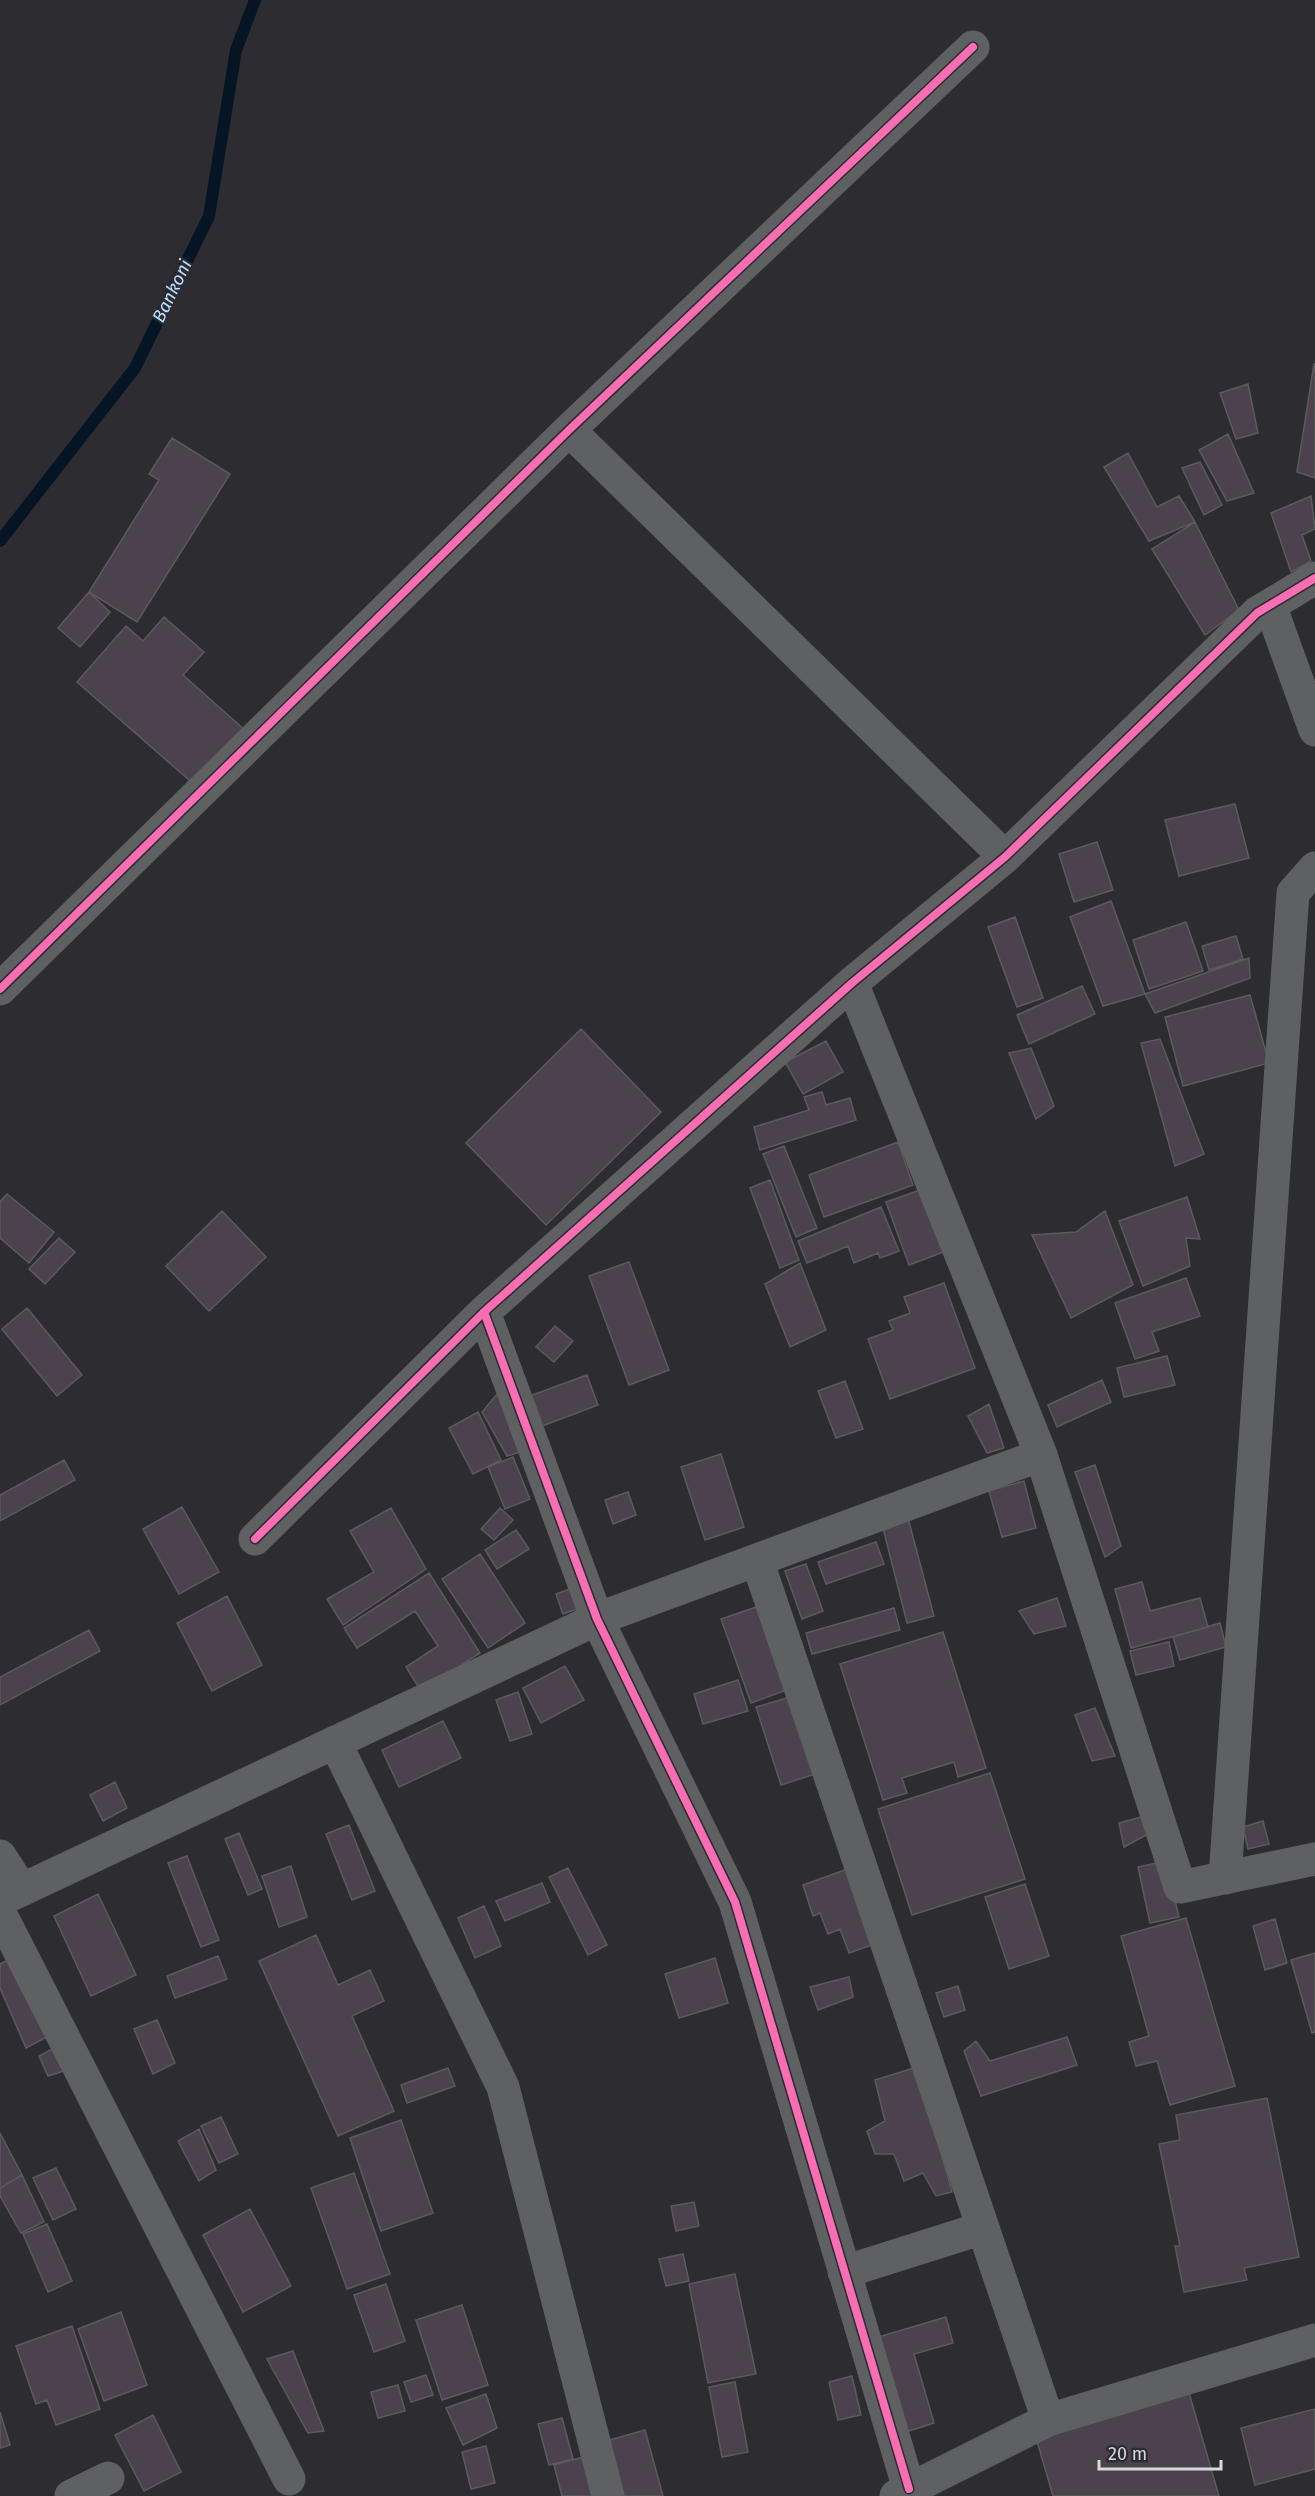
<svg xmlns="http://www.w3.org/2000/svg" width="1315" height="2496" font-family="'Fira Sans',sans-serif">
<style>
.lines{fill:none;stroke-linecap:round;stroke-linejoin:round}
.stream{stroke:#061524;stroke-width:12}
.building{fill:#4b424e;stroke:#5b5a5d;stroke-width:1.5}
.minor{stroke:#5e6062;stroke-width:33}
.cycleway-casing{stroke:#2b2b33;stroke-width:11}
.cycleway{stroke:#f96db3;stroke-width:8}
.labels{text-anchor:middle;stroke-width:5;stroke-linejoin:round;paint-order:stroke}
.water-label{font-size:18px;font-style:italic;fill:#bedffc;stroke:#2b2b33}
</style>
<rect width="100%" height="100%" fill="#2d2d31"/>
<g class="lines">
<!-- stream -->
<path class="stream" d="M0 541 135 368 209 216 236 50 255 0"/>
</g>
<!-- building -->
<path class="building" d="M1314 364H1315V478L1297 472Z
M1248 384 1258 433 1236 439 1220 393Z
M1228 434 1254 493 1227 501 1199 450Z
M172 438 230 474 137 622 89 592 159 480 149 474Z
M1128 453 1157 507 1179 496 1195 522 1149 541 1104 467Z
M1200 462 1222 505 1204 515 1182 468Z
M1311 496 1315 529 1302 535 1311 561 1291 572 1271 513Z
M1195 522 1239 610 1205 635 1152 549Z
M89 592 110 612 80 647 58 628Z
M164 617 204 652 183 675 246 731 197 787 77 682 126 626 143 641Z
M1235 804 1249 858 1179 876 1165 820Z
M1097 842 1113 890 1074 902 1059 854Z
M1111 901 1145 994 1103 1006 1070 917Z
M1015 917 1043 998 1017 1007 988 927Z
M1186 922 1203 971 1149 989 1133 940Z
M1236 936 1243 959 1209 970 1202 946Z
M1249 958 1250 978 1155 1013 1145 994Z
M1082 986 1095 1014 1029 1044 1017 1015Z
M1250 995 1269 1063 1183 1086 1165 1017Z
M581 1029 661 1112 546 1225 466 1143Z
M1160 1039 1204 1154 1175 1166 1141 1043Z
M826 1041 843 1072 803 1094 785 1062Z
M1031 1048 1054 1106 1036 1119 1009 1053Z
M822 1092 826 1105 850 1098 856 1120 760 1150 754 1127 809 1110 804 1097Z
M898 1142 913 1185 824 1217 809 1175Z
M784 1146 817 1228 796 1237 763 1154Z
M770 1180 799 1260 780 1268 750 1188Z
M923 1189 946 1251 909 1265 886 1202Z
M7 1194 54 1232 29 1263 0 1238V1202Z
M1187 1197 1200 1239 1186 1238 1190 1266 1143 1286 1119 1221Z
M881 1207 899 1251 880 1258 878 1253 854 1263 848 1246 807 1263 798 1241Z
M222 1211 266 1257 209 1311 166 1266Z
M1105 1211 1133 1285 1071 1318 1032 1235 1076 1232Z
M59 1238 75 1252 45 1284 29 1269Z
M629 1262 669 1370 629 1385 589 1276Z
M800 1263 826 1330 790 1347 765 1284Z
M1186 1278 1200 1316 1152 1332 1159 1351 1135 1359 1115 1303Z
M944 1283 975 1368 890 1399 868 1339 893 1330 889 1321 910 1313 904 1297Z
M27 1308 82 1375 57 1396 2 1329Z
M555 1326 573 1341 554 1362 536 1347Z
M1167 1356 1175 1385 1124 1397 1117 1368Z
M587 1375 598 1405 537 1428 527 1397Z
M1102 1380 1111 1402 1057 1427 1048 1405Z
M845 1381 863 1429 836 1438 818 1391Z
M503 1387 524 1451 507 1456 482 1412Z
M989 1404 1004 1448 987 1453 968 1416Z
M478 1412 501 1460 473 1474 449 1428Z
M721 1454 744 1527 705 1540 681 1467Z
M513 1457 530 1499 505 1509 488 1467Z
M64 1460 75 1480 0 1521V1495Z
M1095 1465 1121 1546 1105 1557 1075 1472Z
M1024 1481 1036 1528 1002 1537 989 1491Z
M628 1492 636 1515 613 1524 605 1500Z
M182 1507 219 1572 179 1594 143 1529Z
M391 1508 426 1569 343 1625 327 1599 374 1572 350 1531Z
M500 1508 513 1520 494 1540 481 1529Z
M908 1518 934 1616 907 1623 882 1524Z
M516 1530 529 1549 497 1569 485 1550Z
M876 1542 884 1564 826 1584 818 1562Z
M480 1554 525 1623 488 1648 442 1579Z
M806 1564 823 1611 802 1619 785 1571Z
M429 1573 480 1653 421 1691 406 1667 438 1646 415 1611 357 1648 344 1628Z
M1142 1582 1150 1611 1200 1598 1208 1627 1131 1648 1115 1589Z
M570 1589 577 1609 563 1614 556 1594Z
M227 1596 262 1665 212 1691 177 1623Z
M1057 1598 1066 1626 1034 1634 1019 1611Z
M759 1606 789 1689 751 1703 721 1619Z
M894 1608 900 1630 812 1654 806 1633Z
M1220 1623 1226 1647 1180 1660 1173 1637Z
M89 1630 100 1651 0 1705V1677Z
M943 1632 986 1768 958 1777 954 1762 902 1778 907 1793 883 1800 840 1664Z
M1169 1642 1174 1666 1136 1675 1130 1651Z
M565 1666 584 1700 541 1723 523 1688Z
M738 1680 748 1711 703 1724 694 1694Z
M518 1692 532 1734 510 1741 496 1700Z
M794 1696 818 1773 781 1785 756 1707Z
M1095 1708 1115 1756 1092 1761 1075 1715Z
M443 1721 461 1758 399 1787 382 1750Z
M990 1773 1025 1879 912 1915 878 1809Z
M115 1782 127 1808 103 1821 90 1795Z
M1145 1816 1152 1832 1124 1847 1119 1823Z
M1263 1821 1269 1844 1248 1849 1243 1827Z
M349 1825 375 1891 352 1900 326 1834Z
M239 1833 262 1889 248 1895 225 1839Z
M187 1856 219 1940 201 1947 168 1863Z
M1166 1861 1179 1917 1150 1923 1138 1867Z
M291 1866 307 1917 279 1927 262 1876Z
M853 1867 880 1942 849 1953 840 1929 828 1934 820 1913 813 1916 803 1885Z
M568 1868 607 1945 588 1955 549 1877Z
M542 1883 550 1902 505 1921 496 1901Z
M1025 1884 1049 1956 1009 1969 985 1897Z
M98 1894 136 1975 91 1996 54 1916Z
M484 1906 501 1946 475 1958 458 1918Z
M1186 1918 1235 2086 1170 2105 1157 2061 1136 2066 1129 2042 1149 2036 1121 1936Z
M1275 1919 1287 1963 1265 1970 1253 1926Z
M316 1935 338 1985 370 1970 384 2001 352 2016 394 2111 338 2136 259 1961Z
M1315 1953V2032L1312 2033 1291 1960Z
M15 1956 51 2035 26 2048 0 1988V1964Z
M218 1956 227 1979 175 1998 167 1976Z
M715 1958 728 2003 679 2018 665 1974Z
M849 1977 853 1997 818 2010 810 1987Z
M958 1986 965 2010 944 2017 936 1993Z
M157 2020 175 2063 153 2074 134 2029Z
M1067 2037 1077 2065 981 2096 964 2051 976 2041 990 2061Z
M58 2046 70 2069 48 2076 39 2056Z
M917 2067 952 2192 936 2196 923 2173 904 2181 894 2154H875L867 2131 885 2121 875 2080Z
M448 2068 455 2086 407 2103 401 2085Z
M1267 2098 1299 2257 1244 2268 1247 2280 1184 2292 1175 2246H1180L1159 2144 1180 2140 1176 2115Z
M221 2117 238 2154 219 2163 201 2126Z
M401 2120 433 2213 381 2231 350 2138Z
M199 2129 216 2170 199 2181 178 2141Z
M0 2133 22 2175 0 2188Z
M56 2168 76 2209 53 2220 33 2178Z
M354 2173 390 2274 347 2289 311 2188Z
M22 2175 44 2222 21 2233 0 2196V2188Z
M694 2202 699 2226 676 2231 671 2206Z
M250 2209 291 2286 243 2312 203 2235Z
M47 2224 72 2281 48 2292 23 2234Z
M683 2254 689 2281 666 2286 659 2259Z
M735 2274 756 2374 708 2383 689 2284Z
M386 2284 405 2341 374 2352 354 2295Z
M462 2305 488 2385 442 2400 416 2320Z
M121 2312 147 2385 104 2401 78 2329Z
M946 2317 953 2343 914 2354 934 2423 903 2433 875 2338Z
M72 2326 100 2409 56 2425 47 2400 36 2404 16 2346Z
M293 2351 324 2431 308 2433 267 2359Z
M1183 2372 1219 2496H1053L1030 2417Z
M426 2375 433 2395 411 2402 404 2382Z
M852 2376 861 2415 838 2420 829 2382Z
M735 2382 748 2452 722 2457 709 2387Z
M398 2385 405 2411 378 2418 371 2392Z
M486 2394 497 2428 463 2445 446 2408Z
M1315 2409V2469L1255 2485 1241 2428Z
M0 2412 10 2445 0 2448Z
M153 2415 181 2472 144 2491 115 2435Z
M562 2418 573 2459 549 2465 538 2424Z
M645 2430 663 2496H614L599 2443Z
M486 2446 495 2483 471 2489 462 2452Z
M587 2456 598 2496H562L554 2465Z"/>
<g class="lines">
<!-- minor -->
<path class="minor" d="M569 430 1005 857
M1270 605 1315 730
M852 983 1041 1455 1180 1887 1315 1859
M0 989 569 430 973 47
M484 1312 597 1619 735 1902 909 2489
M255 1539 484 1312 852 983 1005 857 1257 613 1315 578
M757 1560 1048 2420
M335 1742 503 2087 608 2496
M0 1856 22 1890
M1225 1878 1293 893 1315 868
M0 1900 597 1619 1041 1455
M0 1913 289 2479
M844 2272 983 2228
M71 2496 108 2478
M896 2496 1048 2420 1315 2340"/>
<defs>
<path id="cycleway" d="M0 989 569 430 973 47
M484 1312 597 1619 735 1902 909 2489
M255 1539 484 1312 852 983 1005 857 1257 613 1315 578"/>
</defs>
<!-- cycleway casing -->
<use href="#cycleway" class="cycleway-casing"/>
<!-- cycleway -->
<use href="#cycleway" class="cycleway"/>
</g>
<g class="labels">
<!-- water labels -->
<g class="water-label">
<text transform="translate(172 291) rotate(-64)" y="6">Bankoni</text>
</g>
</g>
<!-- scale -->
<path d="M1099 2460v9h122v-9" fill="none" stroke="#d8d8dd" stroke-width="3"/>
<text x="1108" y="2460" font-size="18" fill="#d8d8dd" stroke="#2b2b33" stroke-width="4.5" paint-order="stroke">20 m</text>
</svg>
